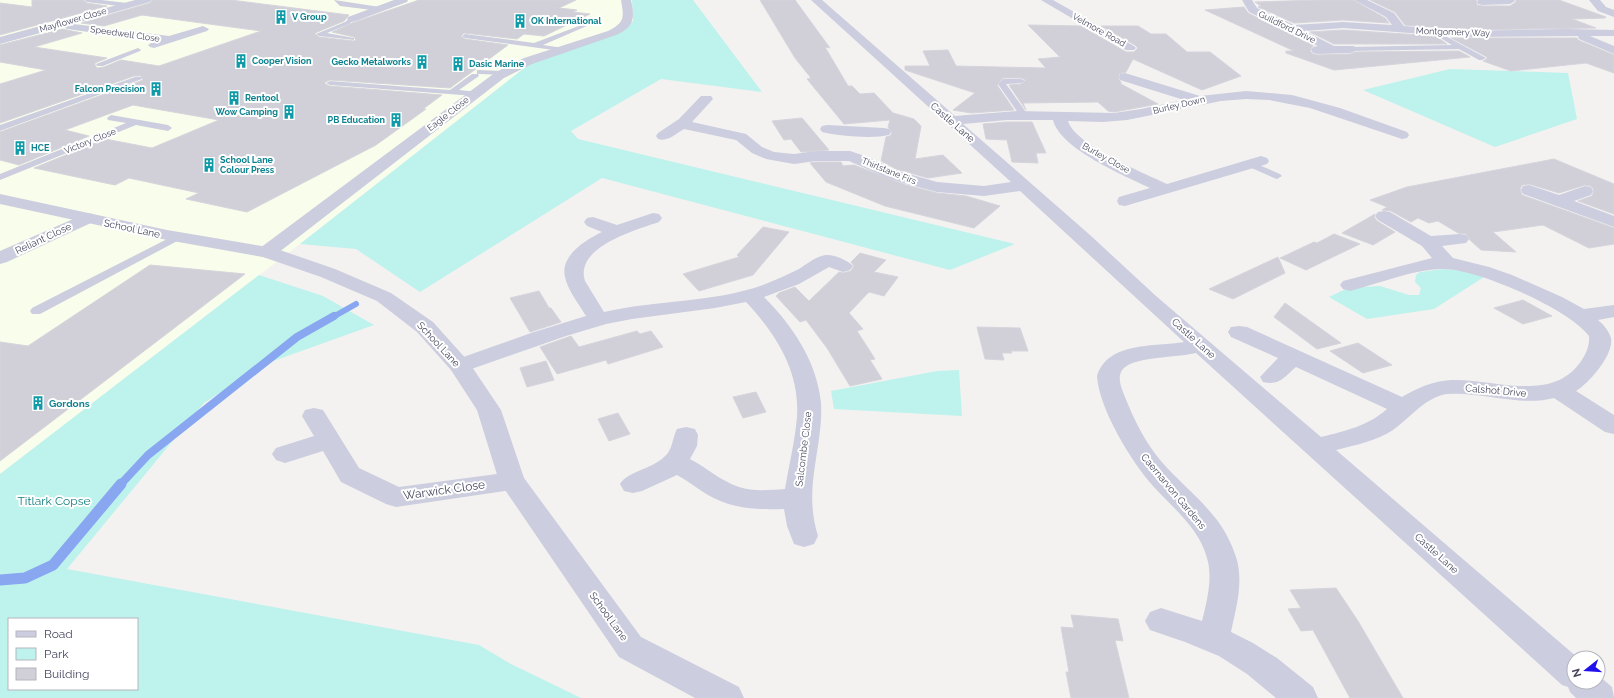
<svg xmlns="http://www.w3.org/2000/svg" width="1614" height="698" font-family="Raleway,sans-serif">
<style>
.commercial{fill:#f9fdeb}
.green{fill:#bef2ec;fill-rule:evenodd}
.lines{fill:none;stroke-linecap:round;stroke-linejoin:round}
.stream-far2{stroke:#89a7f0;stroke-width:6}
.stream-far1{stroke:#89a7f0;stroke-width:8}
.stream{stroke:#89a7f0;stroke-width:11}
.building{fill:#d1cfd8;stroke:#d6d4dc}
.service{fill:#cccdde;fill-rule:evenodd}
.minor{fill:#cccdde;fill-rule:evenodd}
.tertiary{fill:#cccdde;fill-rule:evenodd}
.labels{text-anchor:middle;stroke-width:4;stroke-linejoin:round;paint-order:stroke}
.far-culture-label{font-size:9px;font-weight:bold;fill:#0d838f;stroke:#fff;text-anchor:start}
.far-street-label{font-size:9px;fill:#47485f;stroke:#fff}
.street-label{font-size:10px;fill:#47485f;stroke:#fff}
.culture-label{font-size:10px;font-weight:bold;fill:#0d838f;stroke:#fff;text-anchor:start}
.near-street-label{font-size:12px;fill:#47485f;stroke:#fff}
.near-park-label{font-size:12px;fill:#137f7f;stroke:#fff}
</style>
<rect width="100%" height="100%" fill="#f3f2f0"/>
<!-- commercial -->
<path class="commercial" d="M0 0H632L633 21 625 30 528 65 322 227 0 474Z"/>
<!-- green -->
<path class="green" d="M632 0H693L762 92 661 79 571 131 578 139 1015 244 950 270 602 178 420 292 356 249 300 244 528 65 623 30 633 21Z
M1450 69 1568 73 1577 119 1495 147 1363 90Z
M1444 269 1463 271 1484 277 1434 309 1367 319 1329 297 1348 288 1380 286 1409 295H1419L1421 288 1415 282 1416 275 1420 272Z
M259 275 323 296 374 325 265 364 204 403 67 569 479 645 511 664 581 698H0V474ZM9 619H137V689H9Z
M959 370 962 416 834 409 831 391 937 371Z"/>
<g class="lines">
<!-- stream-far2 -->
<path class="stream-far2" d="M333 317 356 304"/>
<!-- stream-far1 -->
<path class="stream-far1" d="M120 485 148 455 297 337 334 316"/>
<!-- stream -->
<path class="stream" d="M0 580 25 578 53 565 121 484"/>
</g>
<!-- building -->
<path class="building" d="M32 0H83L87 3 107 6 0 35V3L32 7Z
M152 0H231L349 15 344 21 315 33V34L319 37 354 41 356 40 354 37 332 32 352 23 419 0H576L559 8 577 10 573 12 590 14 544 36 524 34 517 39 464 33 461 36 465 39 508 45 450 88 330 80 325 82V84L330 86 442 95 423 109H426L376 145 247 212 186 199 199 193 129 178 115 185 34 168 105 139 152 148 219 120 133 105 65 130 89 136 19 165 0 160V132L143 80 141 76H134L0 123V84L46 70 0 62V45L62 29 82 33 34 47 107 58 95 63V65L97 68 104 67 121 60 159 66 261 31 142 15 104 26 81 23 150 3Z
M760 0H795L830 48 825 47 848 86H852L860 94 874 93 893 113 914 119 921 126 915 159 943 155 962 173 928 178 896 169 881 161 886 137 890 136 892 133 888 127 890 120 844 124 807 79 811 78 795 58Z
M1320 0H1353L1385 18 1389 23 1343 20 1294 23 1258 7 1261 6 1255 2Z
M1370 0H1476L1477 5 1482 6H1510L1516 2V0H1559L1606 17 1605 18 1572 19 1596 28 1463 30 1405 25 1395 12Z
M1244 7 1248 13 1313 45 1310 51 1313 54 1317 55 1350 54 1356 52 1459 51 1470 57 1334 70 1286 53V51H1294L1205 10Z
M1028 25 1081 26 1126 52H1134L1138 48 1135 45 1101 26H1138L1151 34H1166L1187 52H1210L1241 76 1202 90 1133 59 1126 72 1119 74V80L1121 82V84L1158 104 1114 112 1108 111 1098 102 1023 103 1026 110 1009 85 1021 84 1026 80 1021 78H1003L997 85 1014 110 971 113 953 110 975 93 905 70V66H930L923 51 948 50 956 66 1046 68 1038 59 1060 57Z
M1343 30 1435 36 1447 44H1334L1310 32Z
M1451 38H1577L1578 40 1614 55V73L1586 63 1511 71 1483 61 1487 59V57Z
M802 118 829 150 801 152 791 139 784 140 772 121Z
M1007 122H1032L1046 153H1036L1038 163 1012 162 1007 140 986 139 983 124Z
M1554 159 1614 184V214L1578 201 1592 196 1594 190 1591 186 1585 185 1559 193 1529 184 1522 185 1520 189 1522 195 1614 228V244L1589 248 1543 225 1493 232 1516 252 1481 250 1470 240 1466 234 1458 233 1438 221 1429 223 1418 218 1411 222 1391 211 1382 210 1387 207 1370 200 1407 187Z
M816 162H841L843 166 854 165 906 185 937 193 966 196 1000 206 974 228 885 206 826 182 810 163Z
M1375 214 1374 217 1377 221 1395 232 1373 245 1342 233Z
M763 227 789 232 753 275 699 291 683 274 739 257 737 255Z
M1334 234 1360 244 1306 270 1280 258 1314 242 1317 243Z
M860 253 886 260 874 272 898 277 884 296 869 292 849 313 863 329 857 331 875 359 870 360 882 379 850 386 827 348 806 320 800 322 776 296 779 293 795 287 809 301 839 272 843 273 851 271 854 266 851 262Z
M1278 257 1285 273 1233 299 1209 289Z
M150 265 245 274 0 461V342L28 346Z
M539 291 549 308H551L561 322 530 332 510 298Z
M1523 300 1552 316 1523 324 1494 308Z
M1285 303 1341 343 1317 349 1274 317Z
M977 327 1020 328 1028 351H1011L1012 353H1002L1004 360 985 359Z
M637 331 640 334 651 331 663 347 608 364 606 360 557 374 540 347 571 336 579 347Z
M1358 343 1392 365 1363 373 1330 351Z
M546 361 554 380 527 387 520 368Z
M756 392 766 412 743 418 733 397Z
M618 413 630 434 609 441 598 419Z
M1336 588 1358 621 1403 698H1350L1313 630 1301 631 1288 609 1301 608 1290 590Z
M1071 615 1118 619 1123 641 1115 640 1129 698H1071L1066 672H1069L1061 627 1074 628Z"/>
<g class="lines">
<!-- service -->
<path class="service" d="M84 0H101L127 3 130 5 127 7 87 2Z
M334 0 380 7 383 9 380 11 340 6Z
M350 18 355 19 349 24 327 33 354 38V40L319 36 316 34 345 22Z
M584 24 589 25 543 45 563 48V50L561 51 465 38 462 36 465 34 534 43Z
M1436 31 1486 58 1482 60H1479L1459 49 1350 51 1347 49 1350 47 1452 45 1434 34 1433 33Z
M138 48 141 50 140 51 103 66H97L96 64Z
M477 70 503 71 507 73 503 75 480 74H477Z
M472 74H478L479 76 459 90 478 92 479 94 475 96 330 85 326 83 330 81 450 90Z
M135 77H141L142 79 0 131V125Z
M1003 79H1021L1025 81 1021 83 1006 84 1028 115 1027 117H1021L998 84Z
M111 115 168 125 172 128 168 131 136 125 0 180V174L126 123 108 120 107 118Z
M1250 161 1280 174 1282 176 1277 179 1274 178 1247 166 1245 164 1247 162Z
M177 234 181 235 182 237 181 239 40 314H32L30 311 32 308Z"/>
<!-- minor -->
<path class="minor" d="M135 0H151L150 2 74 24 169 36 203 26 209 29 207 31 154 48 150 47 148 45 154 41 67 29 62 27 0 44V37Z
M394 0H408L407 2 356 21 352 22 347 19 348 17Z
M621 0H631C635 19 634 27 616 35L532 64 504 78 274 256 267 258 260 256 258 252 260 248 496 72 524 58 608 31C625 23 624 17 621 0Z
M811 0H822L955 116 1017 111 1114 113 1141 109 1184 100 1120 80 1119 77 1120 74 1125 73 1200 96 1246 91 1292 95 1340 108 1407 132 1409 135 1407 138 1402 139 1310 108 1269 100 1246 99 1221 101 1127 120 1103 122 1068 121C1075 145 1144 173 1167 184L1261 156 1267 158 1269 161 1267 164 1125 206 1119 205 1117 201 1119 197 1150 188C1125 176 1060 149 1053 120H1007L963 124 1090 235 1156 296 1321 437C1345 431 1368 426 1387 409L1296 367C1284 377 1280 386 1263 382L1260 377 1278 358 1231 337 1228 332 1231 327 1239 326 1247 327 1402 397C1417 388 1433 381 1451 380 1492 378 1549 403 1579 364 1585 356 1590 347 1589 336 1569 309 1476 268 1442 269 1414 269 1378 284 1350 291L1343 289 1340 285 1343 281 1432 258 1422 246 1378 220 1375 216 1378 212 1384 211 1390 212 1431 236 1460 234 1466 235 1469 239 1466 243 1442 246 1453 258 1489 267 1512 275 1562 297 1584 309 1614 305V317L1598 320C1603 324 1609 331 1611 338 1614 355 1589 383 1576 391L1614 415V434L1605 432 1554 398C1528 405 1499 397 1473 395 1463 394 1452 393 1442 395 1422 401 1410 418 1393 430 1377 441 1355 445 1336 450L1578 658H1574V682H1598V675L1612 687 1614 698H1576L1570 692 1568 687 1562 685 1196 353C1177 358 1135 356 1123 369 1116 377 1122 389 1125 397 1134 420 1145 442 1161 461 1178 481 1200 498 1217 520 1225 531 1232 544 1236 557 1244 581 1236 608 1231 632L1253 643 1277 658 1313 687 1318 698H1276L1247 674 1219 656 1185 642 1150 630 1145 621 1150 612 1161 608 1202 621C1207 601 1213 578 1207 558 1199 528 1173 508 1153 486 1131 461 1099 409 1097 376 1108 341 1155 347 1184 342L1020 191 984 196 937 192 906 184 883 176 849 161H816L794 164 766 159 752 153 736 140 684 129C675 134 668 142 658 139L656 136 658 133 679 119 701 96H711L713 99 692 122 746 134 762 147 774 152 794 154 816 151H850L871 158 895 170 937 182 984 186 1011 182Z
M1041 0H1053L1134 46 1136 48 1134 50H1126Z
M1242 0H1252L1257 8 1294 25 1343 22 1392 25 1386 17 1354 0H1367L1394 13 1404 26 1463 31 1565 29 1614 30V36H1590L1614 46V54L1579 39 1578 36 1463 37 1343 28 1305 31 1334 46H1354L1356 49 1354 52 1350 53 1317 54 1313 53 1311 50 1313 47 1318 46 1249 12Z
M1478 0H1514L1515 1 1510 4 1482 5 1478 4 1477 2Z
M1589 0H1600L1606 7 1614 10V17L1598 11Z
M827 125 884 128 889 129 891 132 889 135C872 139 839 136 822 132L820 129 822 126Z
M1529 185 1559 195 1585 186 1591 187 1593 191 1591 195 1574 201 1614 216V227L1523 194 1521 190 1523 186Z
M87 213 93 214 96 218 93 222 7 262 0 264V251Z
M653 213 659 214 662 218 659 222C636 230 574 247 585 281L604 312C656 300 712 303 763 285 775 280 787 275 799 269 807 264 816 256 826 255 833 254 848 260 853 266L850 270 843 272 829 267 799 284 764 297C793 326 817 362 821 403 822 417 820 432 818 446 813 478 808 504 818 536L814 544 804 547 794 544 787 526 784 509C758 510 732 509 708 495 698 489 688 481 677 475L642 491 633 493 624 491 620 484C628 471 652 469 664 457 673 450 672 438 677 429L686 427 695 429 698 435 697 446 690 459C707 468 721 481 739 487 753 492 770 490 785 489 789 465 795 441 797 417 800 371 776 334 746 302L715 308 632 319 606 324 566 336 460 373 452 371 449 366 452 361 531 333 586 316C579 304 568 291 565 277 560 256 585 240 602 232L587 226 584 222 587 218 593 217 617 225Z
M314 408 323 410 359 468 399 487 512 472 521 474 525 481 521 488 512 490 396 507 386 504 341 482 323 451 285 463 276 460 272 454 276 448 314 436 302 416 305 410Z"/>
<!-- tertiary -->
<path class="tertiary" d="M0 194 167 230 274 248 335 269 391 293 433 322 468 361 501 410 524 478 641 637 739 687 744 698H695L619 657 499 481 477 410 451 370 417 332 377 301 321 277 263 257 167 240 0 204Z"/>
</g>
<!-- icons -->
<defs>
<symbol id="building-bare" viewBox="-9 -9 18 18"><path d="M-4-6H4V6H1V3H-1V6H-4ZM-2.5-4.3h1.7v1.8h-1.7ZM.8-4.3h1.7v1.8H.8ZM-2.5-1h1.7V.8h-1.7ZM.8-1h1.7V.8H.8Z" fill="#0f9aa8" stroke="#fff" stroke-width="2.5" paint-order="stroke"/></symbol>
</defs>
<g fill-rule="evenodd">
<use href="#building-bare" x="271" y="7" width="20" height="20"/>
<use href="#building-bare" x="510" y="11" width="20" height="20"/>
<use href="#building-bare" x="231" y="51" width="20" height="20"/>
<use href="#building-bare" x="412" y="52" width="20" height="20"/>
<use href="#building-bare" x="448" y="54" width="20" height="20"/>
<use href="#building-bare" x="146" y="79" width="20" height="20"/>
<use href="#building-bare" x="224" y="88" width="20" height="20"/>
<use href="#building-bare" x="279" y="102" width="20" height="20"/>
<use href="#building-bare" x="386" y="110" width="20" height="20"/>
<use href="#building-bare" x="10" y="138" width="20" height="20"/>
<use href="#building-bare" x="199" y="155" width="20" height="20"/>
<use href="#building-bare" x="28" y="393" width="20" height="20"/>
</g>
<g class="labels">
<!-- far-culture labels -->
<g class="far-culture-label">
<text x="292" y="20">V Group</text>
<text x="531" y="24">OK International</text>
<text x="252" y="64">Cooper Vision</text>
<text x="411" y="65" text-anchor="end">Gecko Metalworks</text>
<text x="469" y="67">Dasic Marine</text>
<text x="145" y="92" text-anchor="end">Falcon Precision</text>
<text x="245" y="101">Rentool</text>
<text x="278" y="115" text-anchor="end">Wow Camping</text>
<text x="385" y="123" text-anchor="end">PB Education</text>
<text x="31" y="151">HCE</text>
<text x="220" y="163">School Lane<tspan x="220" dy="10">Colour Press</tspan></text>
</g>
<!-- far-street labels -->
<g class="far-street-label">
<text transform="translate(73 20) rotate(-16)" y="3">Mayflower Close</text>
<text transform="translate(1287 27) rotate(26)" y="3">Guildford Drive</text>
<text transform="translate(1099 30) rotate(29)" y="3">Velmore Road</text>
<text transform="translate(1453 32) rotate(2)" y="3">Montgomery Way</text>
<text transform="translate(125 34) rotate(8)" y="3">Speedwell Close</text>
<text transform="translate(1179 105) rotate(-13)" y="3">Burley Down</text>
<text transform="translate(448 114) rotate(-38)" y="3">Eagle Close</text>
<text transform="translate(90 141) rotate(-22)" y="3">Victory Close</text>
<text transform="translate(1106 158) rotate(29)" y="3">Burley Close</text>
<text transform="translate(889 171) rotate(22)" y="3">Thirlstane Firs</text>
</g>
<!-- street labels -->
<g class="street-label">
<text transform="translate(953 122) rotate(41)" y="4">Castle Lane</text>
<text transform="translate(132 228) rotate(12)" y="4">School Lane</text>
<text transform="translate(43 238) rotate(-25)" y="4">Reliant Close</text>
<text transform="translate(1194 338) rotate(42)" y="4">Castle Lane</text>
<text transform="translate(439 344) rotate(47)" y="4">School Lane</text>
<text transform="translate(1496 390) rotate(5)" y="4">Calshot Drive</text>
<text transform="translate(803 449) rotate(-83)" y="4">Salcombe Close</text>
<text transform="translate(1174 491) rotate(50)" y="4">Caernarvon Gardens</text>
<text transform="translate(1437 553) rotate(42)" y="4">Castle Lane</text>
<text transform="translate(609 616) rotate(54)" y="4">School Lane</text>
</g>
<!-- culture labels -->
<g class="culture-label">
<text x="49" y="407">Gordons</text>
</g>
<!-- near-street labels -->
<g class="near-street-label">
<text transform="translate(444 490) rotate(-8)" y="4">Warwick Close</text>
</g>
<!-- near-park labels -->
<g class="near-park-label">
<text x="54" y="505">Titlark Copse</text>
</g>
</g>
<!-- legend -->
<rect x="8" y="618" width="130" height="72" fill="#ffffff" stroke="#b5b6bf"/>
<rect x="16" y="631" width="20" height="6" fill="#cccdde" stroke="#b5b6bf"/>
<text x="44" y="638" font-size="12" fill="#47485f">Road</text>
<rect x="16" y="648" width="20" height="12" fill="#bef2ec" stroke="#b5b6bf"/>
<text x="44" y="658" font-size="12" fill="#47485f">Park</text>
<rect x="16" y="668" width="20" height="12" fill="#d1cfd8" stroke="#b5b6bf"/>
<text x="44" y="678" font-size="12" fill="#47485f">Building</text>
<!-- north arrow -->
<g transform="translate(1586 670) rotate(253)"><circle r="19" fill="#ffffff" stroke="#b5b6bf"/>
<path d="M0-3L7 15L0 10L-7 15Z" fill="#1f11ec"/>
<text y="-6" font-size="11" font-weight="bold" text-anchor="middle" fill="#47485f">N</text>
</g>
</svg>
